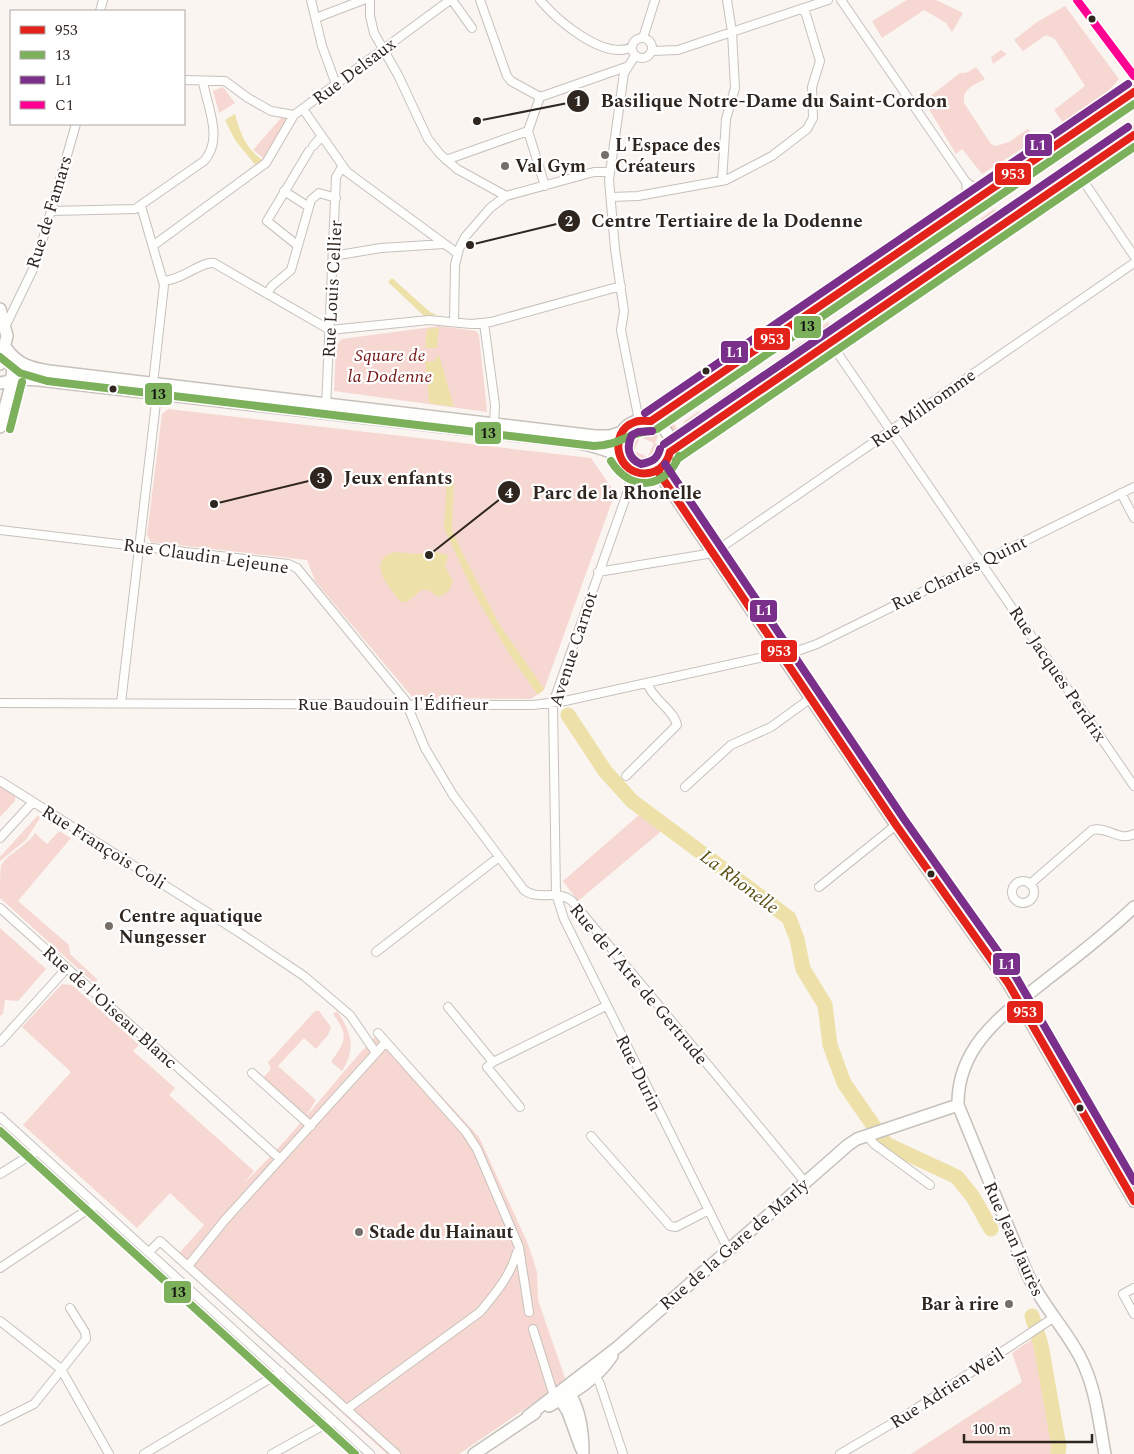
<svg xmlns="http://www.w3.org/2000/svg" width="1134" height="1454" font-family="Spectral,serif">
<style>
.green{fill:#f7d7d1;fill-rule:evenodd}
.water{fill:#ede1a9}
.lines{fill:none;stroke-linecap:round;stroke-linejoin:round}
.river{stroke:#ede1a9;stroke-width:15}
.street-casing{stroke:#c7c1bb;stroke-width:10}
.secondary-casing{stroke:#c7c1bb;stroke-width:14}
.street{stroke:#fefefd;stroke-width:8}
.secondary{stroke:#fefefd;stroke-width:11}
.bus-1-casing{stroke:#fff;stroke-width:11}
.bus-2-casing{stroke:#fff;stroke-width:11}
.bus-3-casing{stroke:#fff;stroke-width:11}
.bus-4-casing{stroke:#fff;stroke-width:11}
.bus-1{stroke:#e32219;stroke-width:8}
.bus-2{stroke:#7cb05a;stroke-width:8}
.bus-3{stroke:#7a308a;stroke-width:8}
.bus-4{stroke:#ff0092;stroke-width:8}
.bus-dot{fill:#2f261f;stroke:#fff;stroke-width:2}
.poi-dot{fill:#766e68;stroke:#fff;stroke-width:2}
.labels{text-anchor:middle;stroke-width:4.5;stroke-linejoin:round;paint-order:stroke}
.street-label{font-size:18px;fill:#2f261f;stroke:#fff}
.poi-label{font-size:18px;font-weight:bold;fill:#2f261f;stroke:#fff;text-anchor:start}
.park-label{font-size:18px;font-style:italic;fill:#741514;stroke:#fff}
.water-label{font-size:19px;font-style:italic;fill:#594f13;stroke:#fff}
.leader{fill:none;stroke:#2f261f;stroke-width:2}
.callout-dot{fill:#2f261f;stroke:#fff;stroke-width:2}
.mark-label{font-size:15px;text-anchor:middle;font-weight:bold;fill:#fff}
.callout-label{font-size:19px;text-anchor:middle;font-weight:bold;fill:#2f261f;stroke:#fff;stroke-width:4.5;stroke-linejoin:round;paint-order:stroke}
.line-badge{stroke:#fff;stroke-width:2}
.badge-label{font-size:14px;text-anchor:middle;font-weight:bold;fill:#fff}
.pale-badge-label{font-size:14px;text-anchor:middle;font-weight:bold;fill:#111}
</style>
<rect width="100%" height="100%" fill="#faf5f1"/>
<!-- green -->
<path class="green" d="M907 0H936L963 13 952 32 946 23 924 10 882 38 872 21Z
M1065 6 1119 79 1109 90 1064 124 1054 110 1085 86 1055 39 1046 35 1023 51 1014 40 1037 22Z
M1001 50 1007 54 993 64 991 57Z
M976 67 985 79C974 85 962 89 964 103L991 144 996 146 1009 142 1028 129 1036 140 982 174 962 149 956 154 924 101 960 73H966Z
M223 87 235 103 219 113 213 91Z
M1120 106 1123 110 1076 142 1073 137Z
M282 117 290 118 266 160 253 150Z
M1134 124V130L1089 161 1086 156Z
M1046 156 1049 160 995 197 992 193Z
M1057 171 1058 173 1027 194 1026 192Z
M1060 175 1062 179 1008 216 1006 212Z
M994 209 998 214 984 225 980 219Z
M969 218 971 221 945 238 943 235Z
M974 225 976 228 950 246 948 243Z
M823 315 826 320 811 330 808 325Z
M828 322 832 328 817 338 813 333Z
M439 326 476 331 479 335 487 412 334 391 336 345 342 339Z
M803 331 805 334 775 354 773 351Z
M808 338 810 341 780 362 778 359Z
M731 380 733 383 701 405 698 402Z
M736 387 738 390 706 413 704 410Z
M168 409 591 458 615 493 544 690 531 699 413 698 315 581 307 560 151 542 147 535 162 414Z
M699 411 702 416 686 426 683 422Z
M668 415 683 438 675 437C669 430 663 424 668 415Z
M644 429 658 435 655 443 662 446 656 460 649 457 645 465 631 459 634 451 626 447 632 433 640 437ZM640 437 654 443 648 457 634 451Z
M0 786 15 796V801L0 817Z
M38 815 40 818 26 840 0 861V857Z
M639 815 664 829 578 901 563 881Z
M59 831 71 838 18 901 69 945 70 954 98 980 94 983 0 898C0 889 0 874 1 866 6 855 27 846 35 833L47 844Z
M0 928 46 969 18 1001 5 1000 3 1014 0 1016Z
M62 984 72 985 139 1045 133 1051 175 1088 169 1095 254 1171 243 1184C294 1136 334 1080 381 1030L479 1137 528 1244 537 1272 538 1300 566 1381 459 1454H387L174 1259 204 1225 170 1193 137 1228 23 1125 71 1072 22 1027Z
M315 1011H319L331 1027 328 1035 316 1049 304 1038 278 1066 316 1100 305 1118 262 1079 271 1069 268 1062 273 1057Z
M337 1011C352 1033 356 1049 342 1071L331 1062C346 1040 349 1036 333 1014Z
M1034 1338 1053 1444 1052 1454H911L1022 1382 1012 1353Z"/>
<!-- water -->
<path class="water" d="M235 114C240 132 246 150 263 160L257 167 235 140 225 120Z
M392 278 430 312 437 315 424 316 388 282Z
M439 328 437 348H425L427 329Z
M439 355 454 407 429 403 425 358 427 362 434 361Z
M454 479 452 530 461 550 499 624 544 689 538 695 508 652 473 591 444 528 447 480Z
M394 552 416 554 436 552 448 555 445 567 453 581 448 592 439 597 430 591 423 589 407 602H401C390 588 365 562 394 552Z"/>
<g class="lines">
<!-- river -->
<path class="river" d="M568 715 605 771 632 801 789 918 797 939 803 969 825 1005 830 1045 844 1083 886 1144 957 1177 973 1197 991 1229
M1032 1316 1041 1345 1059 1447 1058 1454"/>
<defs>
<path id="street" d="M311 0 322 46 336 84
M370 0V16L374 33 398 75 428 139 440 154 457 169 506 196
M452 0 472 28
M480 0 507 76 511 81 540 97
M540 0C557 20 604 61 632 47
M841 0 966 182 980 191H988
M1077 0 1134 76
M100 11 103 0
M316 18 363 0
M632 48a10 10 0 1 1 20 0a10 10 0 1 1-20 0Z
M643 38 655 0
M652 51 678 50 828 0
M635 56 624 73 609 180 615 249 624 311 621 330 639 421
M184 80 225 81 248 98 271 111 294 115 450 0
M540 97 528 131 545 186
M540 97 626 67
M303 109 347 172 457 253
M313 146 321 137
M446 160 528 131
M1078 173 1134 256
M722 181 726 119 735 88 732 32 727 0
M284 191 309 207
M611 197 638 196 726 180 772 156 807 129 813 118 812 87 820 61 804 8
M963 208 967 193 966 182
M52 211 135 209 204 161C224 139 207 106 203 82
M154 245 266 163 294 115
M297 245 267 221 309 151
M333 256 381 248 444 244
M163 281C183 280 201 261 214 263L330 330 429 320 471 324 491 322 621 286
M267 294 272 286 291 270 311 200 319 193 336 198
M454 322 455 265 459 249 465 237 490 208 506 196 594 172H610
M484 323 495 405 494 423
M6 325 36 263 76 124
M830 342 1134 786
M326 408 336 177 342 167
M631 471 629 488 553 703 556 894 564 919 728 1249
M1121 493 1134 518
M0 530 288 564 297 568 405 700 425 748 453 795 524 890C538 901 558 889 572 901L805 1182
M598 572 713 553 1134 263
M783 656 817 644 1134 487
M0 703 533 705 565 701 781 653
M121 703 157 394 153 384 164 285 141 206
M626 776 677 725C674 710 653 700 647 683
M0 781 240 933 304 976 350 1015 376 1053
M685 787 731 745 771 727 811 698
M0 838 33 802
M1012 892a11 11 0 1 1 22 0a11 11 0 1 1-22 0Z
M1030 884 1092 830C1108 826 1119 842 1134 834
M819 887 896 825
M0 908 280 1159
M376 952 499 857
M448 1007 493 1062 487 1067 520 1107
M378 1033 466 1132 477 1149 519 1247 529 1312
M0 1042 67 968
M493 1062 606 1006
M252 1073 311 1126
M0 1117 370 1454
M867 1135 874 1144 930 1185
M591 1136 670 1226 676 1227 707 1211
M0 1174 37 1151
M149 1252 160 1241 161 1242 396 1454
M188 1266 224 1221 386 1042
M0 1268 96 1204
M1134 1288 1123 1294 1134 1314
M0 1321 61 1369 109 1454
M533 1329 554 1396
M593 1372 600 1384 623 1454
M347 1409 480 1312C495 1294 511 1275 517 1252
M0 1421 34 1404 86 1339 85 1332 70 1308
M144 1454 281 1372
M272 1454 333 1420
M840 1454 908 1414 1053 1318"/>
<path id="secondary" d="M0 309 7 336 0 364
M6 348C17 364 30 368 49 371L595 436H610L622 432
M0 383 21 379 39 380 505 434C543 439 585 439 619 456
M617 447a27 27 0 1 1 54 0a27 27 0 1 1-54 0Z
M651 421 1134 92
M0 427 11 385 14 358
M670 452 1134 135
M657 470 896 825 1008 983 1134 1201
M567 1390C580 1407 583 1432 583 1453
M557 1394 568 1412 581 1448
M549 1406C573 1393 597 1379 612 1356
M528 1416 619 1346 848 1145 857 1139 958 1105
M474 1454 535 1413
M1105 1454C1099 1422 1096 1387 1080 1357 1065 1328 1041 1304 1027 1273L958 1105C957 1045 1005 1013 1046 980 1076 957 1107 933 1134 907"/>
</defs>
<!-- street casing -->
<use href="#street" class="street-casing"/>
<!-- secondary casing -->
<use href="#secondary" class="secondary-casing"/>
<!-- street -->
<use href="#street" class="street"/>
<!-- secondary -->
<use href="#secondary" class="secondary"/>
<defs>
<path id="bus-1" d="M651 421 1134 92
M651 421C646 421 640 420 635 422 607 431 616 478 649 473 661 471 667 463 670 452
M670 452 1134 135
M657 470 896 825 1008 983 1134 1201"/>
<path id="bus-2" d="M0 357 20 373 47 381 594 446C619 446 631 431 651 431
M10 429 22 382
M657 429 1134 104
M676 460 1134 147
M611 461C630 492 665 490 679 456
M0 1131 355 1454"/>
<path id="bus-3" d="M645 413 1128 84
M652 431 638 432 632 435C626 447 628 459 641 464 651 462 657 460 660 449
M664 444 1128 127
M665 464 904 819 1016 977 1134 1181"/>
<path id="bus-4" d="M1077 0 1134 76"/>
</defs>
<!-- bus-1 casing -->
<use href="#bus-1" class="bus-1-casing"/>
<!-- bus-2 casing -->
<use href="#bus-2" class="bus-2-casing"/>
<!-- bus-3 casing -->
<use href="#bus-3" class="bus-3-casing"/>
<!-- bus-4 casing -->
<use href="#bus-4" class="bus-4-casing"/>
<!-- bus-1 -->
<use href="#bus-1" class="bus-1"/>
<!-- bus-2 -->
<use href="#bus-2" class="bus-2"/>
<!-- bus-3 -->
<use href="#bus-3" class="bus-3"/>
<!-- bus-4 -->
<use href="#bus-4" class="bus-4"/>
</g>
<!-- markers -->
<g class="bus-dot">
<circle cx="1092" cy="19" r="4.5"/>
<circle cx="706" cy="371" r="4.5"/>
<circle cx="113" cy="389" r="4.5"/>
<circle cx="931" cy="874" r="4.5"/>
<circle cx="1080" cy="1108" r="4.5"/>
</g>
<g class="poi-dot">
<circle cx="605" cy="155" r="5"/>
<circle cx="505" cy="166" r="5"/>
<circle cx="109" cy="926" r="5"/>
<circle cx="359" cy="1232" r="5"/>
<circle cx="1009" cy="1304" r="5"/>
</g>
<g class="labels">
<!-- street labels -->
<g class="street-label">
<text transform="translate(354 71) rotate(-37)" y="6">Rue Delsaux</text>
<text transform="translate(49 212) rotate(-73)" y="6">Rue de Famars</text>
<text transform="translate(332 289) rotate(-87)" y="6">Rue Louis Cellier</text>
<text transform="translate(923 408) rotate(-35)" y="6">Rue Milhomme</text>
<text transform="translate(206 556) rotate(8)" y="6">Rue Claudin Lejeune</text>
<text transform="translate(959 573) rotate(-26)" y="6">Rue Charles Quint</text>
<text transform="translate(573 649) rotate(-72)" y="6">Avenue Carnot</text>
<text transform="translate(1058 674) rotate(56)" y="6">Rue Jacques Perdrix</text>
<text x="393" y="710">Rue Baudouin l'Édifieur</text>
<text transform="translate(104 847) rotate(32)" y="6">Rue François Coli</text>
<text transform="translate(639 984) rotate(50)" y="6">Rue de l'Atre de Gertrude</text>
<text transform="translate(110 1007) rotate(42)" y="6">Rue de l'Oiseau Blanc</text>
<text transform="translate(639 1073) rotate(64)" y="6">Rue Durin</text>
<text transform="translate(1014 1239) rotate(66)" y="6">Rue Jean Jaurès</text>
<text transform="translate(734 1244) rotate(-41)" y="6">Rue de la Gare de Marly</text>
<text transform="translate(947 1388) rotate(-33)" y="6">Rue Adrien Weil</text>
</g>
<!-- poi labels -->
<g class="poi-label">
<text x="615" y="151">L'Espace des<tspan x="615" dy="21">Créateurs</tspan></text>
<text x="515" y="172">Val Gym</text>
<text x="119" y="922">Centre aquatique<tspan x="119" dy="21">Nungesser</tspan></text>
<text x="369" y="1238">Stade du Hainaut</text>
<text x="999" y="1310" text-anchor="end">Bar à rire</text>
</g>
<!-- park labels -->
<g class="park-label">
<text x="390" y="361">Square de<tspan x="390" dy="21">la Dodenne</tspan></text>
</g>
<!-- water labels -->
<g class="water-label">
<text transform="translate(740 881) rotate(37)" y="7">La Rhonelle</text>
</g>
</g>
<!-- callouts -->
<path class="leader" d="M477 121L578 101M470 245L569 221M214 504L321 478M429 555L509 492"/>
<g class="callout-dot">
<circle cx="477" cy="121" r="5"/>
<circle cx="470" cy="245" r="5"/>
<circle cx="214" cy="504" r="5"/>
<circle cx="429" cy="555" r="5"/>
<circle cx="578" cy="101" r="12"/>
<circle cx="569" cy="221" r="12"/>
<circle cx="321" cy="478" r="12"/>
<circle cx="509" cy="492" r="12"/>
</g>
<g class="mark-label">
<text x="578" y="106">1</text>
<text x="569" y="226">2</text>
<text x="321" y="483">3</text>
<text x="509" y="498">4</text>
</g>
<g class="callout-label">
<text x="774" y="107">Basilique Notre-Dame du Saint-Cordon</text>
<text x="727" y="227">Centre Tertiaire de la Dodenne</text>
<text x="398" y="484">Jeux enfants</text>
<text x="617" y="499">Parc de la Rhonelle</text>
</g>
<g class="line-badge">
<rect x="1024" y="133" width="29" height="24" rx="5" fill="#7a308a"/>
<rect x="994" y="162" width="38" height="24" rx="5" fill="#e32219"/>
<rect x="793" y="315" width="29" height="24" rx="5" fill="#7cb05a"/>
<rect x="753" y="327" width="38" height="24" rx="5" fill="#e32219"/>
<rect x="720" y="340" width="29" height="24" rx="5" fill="#7a308a"/>
<rect x="144" y="382" width="29" height="24" rx="5" fill="#7cb05a"/>
<rect x="474" y="421" width="28" height="24" rx="5" fill="#7cb05a"/>
<rect x="749" y="599" width="29" height="24" rx="5" fill="#7a308a"/>
<rect x="760" y="639" width="38" height="24" rx="5" fill="#e32219"/>
<rect x="992" y="952" width="29" height="24" rx="5" fill="#7a308a"/>
<rect x="1006" y="1000" width="38" height="24" rx="5" fill="#e32219"/>
<rect x="163" y="1280" width="29" height="24" rx="5" fill="#7cb05a"/>
</g>
<g class="badge-label">
<text x="1038" y="150">L1</text>
<text x="1013" y="179">953</text>
<text x="772" y="344">953</text>
<text x="735" y="357">L1</text>
<text x="764" y="615">L1</text>
<text x="779" y="656">953</text>
<text x="1007" y="969">L1</text>
<text x="1025" y="1017">953</text>
</g>
<g class="pale-badge-label">
<text x="807" y="331">13</text>
<text x="158" y="399">13</text>
<text x="488" y="438">13</text>
<text x="178" y="1297">13</text>
</g>
<!-- legend -->
<rect x="10" y="10" width="175" height="115" fill="#ffffff" stroke="#aca8a5"/>
<rect x="20" y="26" width="25" height="8" fill="#e32219" stroke="#aca8a5"/>
<text x="55" y="35" font-size="15" fill="#2f261f">953</text>
<rect x="20" y="51" width="25" height="8" fill="#7cb05a" stroke="#aca8a5"/>
<text x="55" y="60" font-size="15" fill="#2f261f">13</text>
<rect x="20" y="76" width="25" height="8" fill="#7a308a" stroke="#aca8a5"/>
<text x="55" y="85" font-size="15" fill="#2f261f">L1</text>
<rect x="20" y="101" width="25" height="8" fill="#ff0092" stroke="#aca8a5"/>
<text x="55" y="110" font-size="15" fill="#2f261f">C1</text>
<!-- scale -->
<path d="M964 1434v8h128v-8" fill="none" stroke="#2f261f" stroke-width="2.5"/>
<text x="972" y="1434" font-size="15" fill="#2f261f" stroke="#ffffff" stroke-width="4" paint-order="stroke">100 m</text>
</svg>
